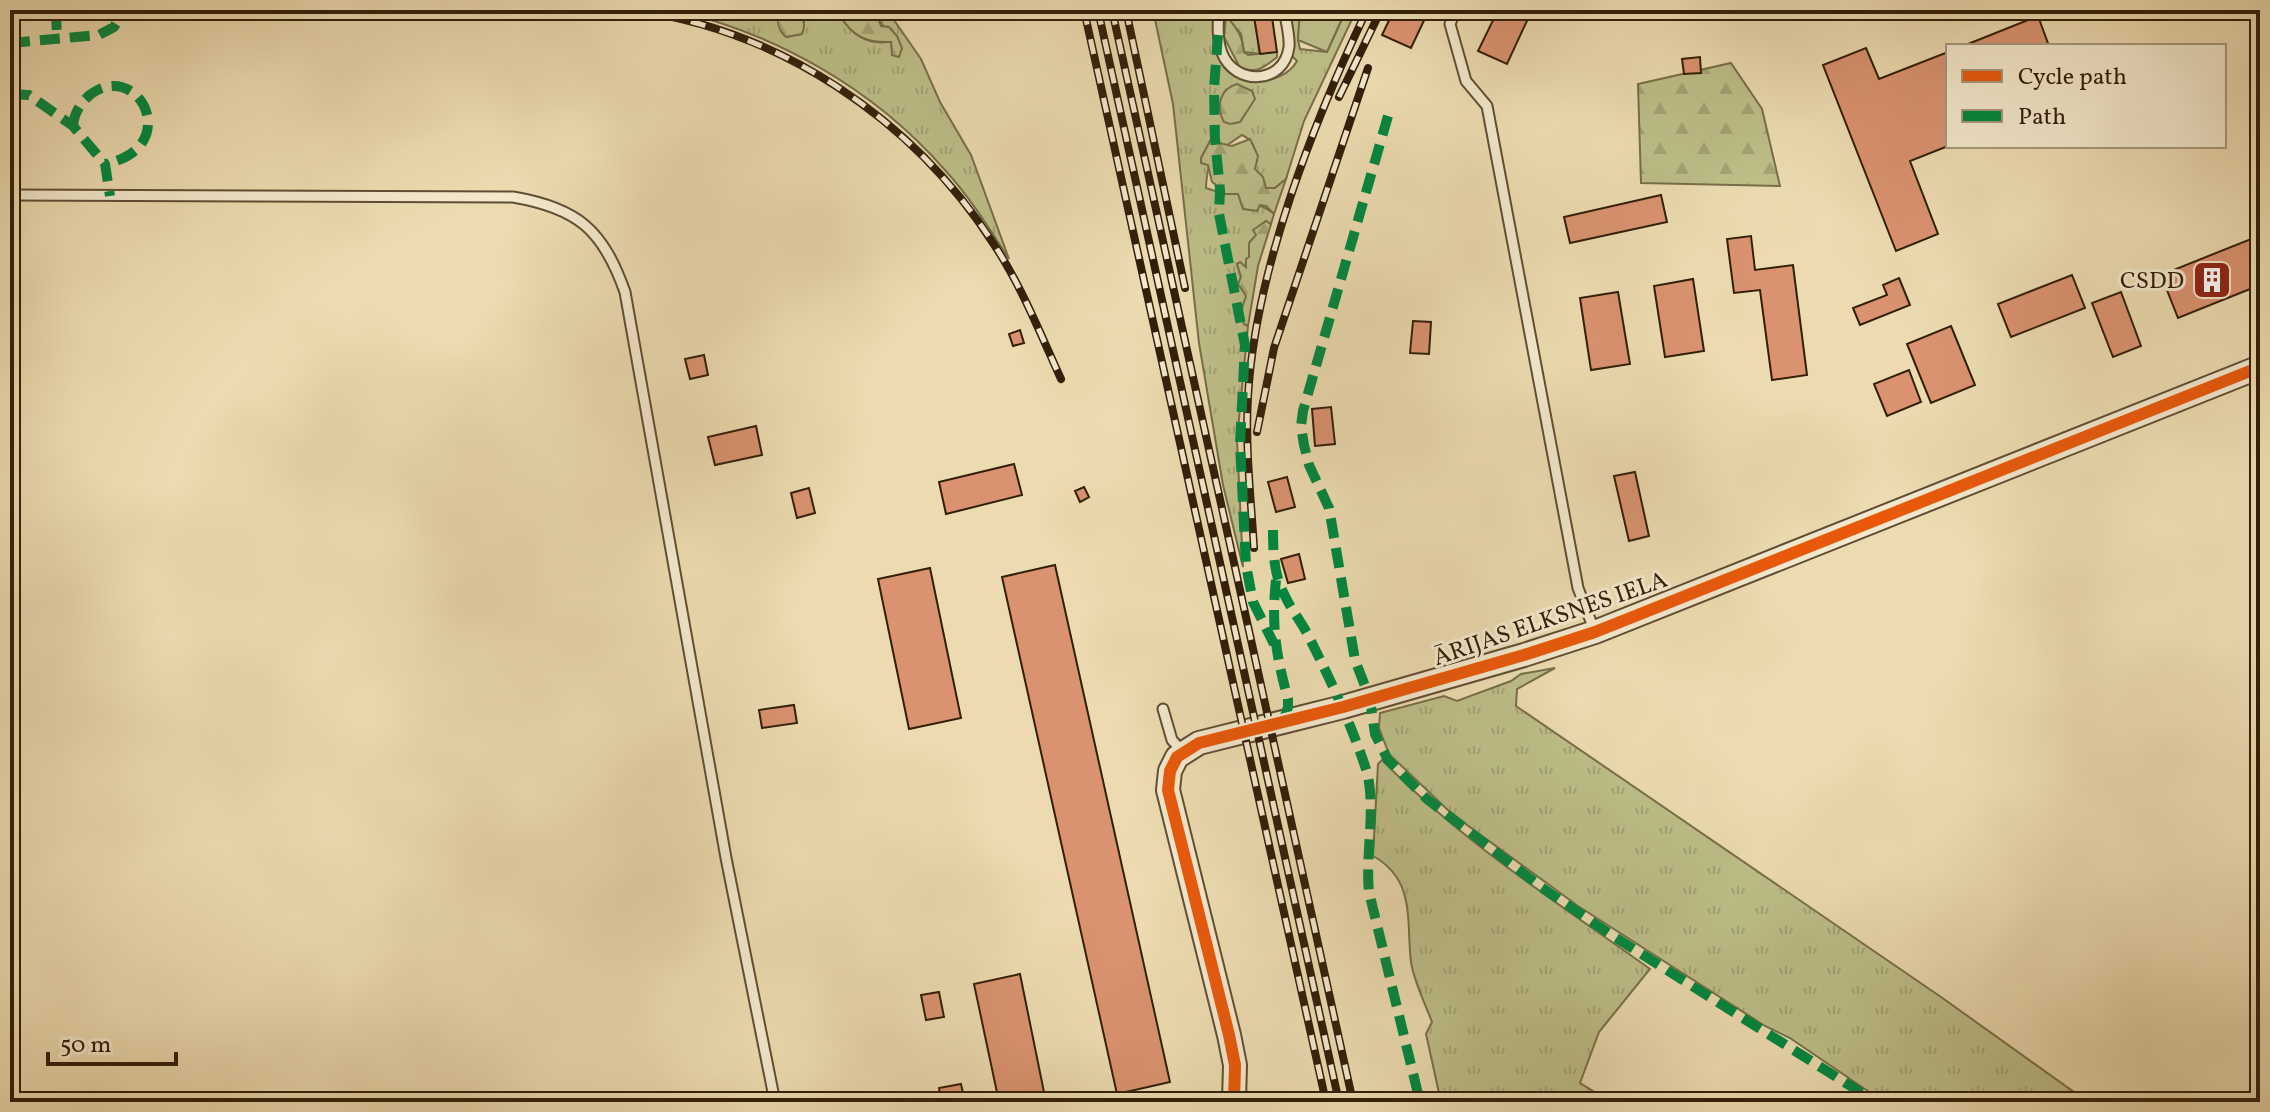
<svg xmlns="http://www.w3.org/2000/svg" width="2270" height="1112" font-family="Vollkorn,serif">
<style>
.grass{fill:url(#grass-tufts);stroke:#786e49;stroke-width:2}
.forest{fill:url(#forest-firs);stroke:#786e49;stroke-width:2}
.garden{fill:#bdbe88;stroke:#786e49;stroke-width:2}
.building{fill:#da9270;stroke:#321f0a;stroke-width:2}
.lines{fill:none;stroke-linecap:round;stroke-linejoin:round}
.service-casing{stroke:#604e34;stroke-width:13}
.tertiary-casing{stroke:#604e34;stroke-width:26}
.service{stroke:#f3e8cc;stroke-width:9}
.tertiary{stroke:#f3e8cc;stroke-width:22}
.rail-casing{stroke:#321f0a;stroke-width:8}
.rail{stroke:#f3e8cc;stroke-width:5;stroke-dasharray:15;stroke-linecap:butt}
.quiet{stroke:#00873e;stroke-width:10;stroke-dasharray:20 10;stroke-linecap:butt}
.cycleway-casing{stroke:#f3e8cc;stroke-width:17}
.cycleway{stroke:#e8590c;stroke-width:12}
.labels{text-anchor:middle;stroke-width:6;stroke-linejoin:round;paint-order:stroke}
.poi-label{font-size:24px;fill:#321f0a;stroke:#f3e8cc;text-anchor:end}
.street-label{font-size:24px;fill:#321f0a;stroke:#f3e8cc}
</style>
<defs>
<pattern id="grass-tufts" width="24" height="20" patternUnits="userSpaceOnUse" patternTransform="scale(2)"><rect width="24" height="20" fill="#bdbe88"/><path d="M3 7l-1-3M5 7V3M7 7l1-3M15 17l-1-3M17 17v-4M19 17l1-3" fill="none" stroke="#a3a374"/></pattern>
<pattern id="forest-firs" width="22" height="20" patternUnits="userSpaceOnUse" patternTransform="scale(2)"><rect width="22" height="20" fill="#bdbe88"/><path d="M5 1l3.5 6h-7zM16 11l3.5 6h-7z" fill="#a3a374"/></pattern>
</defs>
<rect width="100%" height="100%" fill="#ecdbb0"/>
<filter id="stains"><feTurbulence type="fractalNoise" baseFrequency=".0025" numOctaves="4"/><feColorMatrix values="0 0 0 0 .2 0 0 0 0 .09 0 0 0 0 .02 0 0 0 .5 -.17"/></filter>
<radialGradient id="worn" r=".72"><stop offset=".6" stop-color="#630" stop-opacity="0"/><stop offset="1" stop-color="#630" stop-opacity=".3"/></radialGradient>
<!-- grass -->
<path class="grass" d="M672 10H782L780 11 786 37 802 34 804 20 797 10H822L824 13 841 17C854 38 873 47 898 40L897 36C883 28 881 24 875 10H887L921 59 940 102 971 155 1009 259C989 228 969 196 944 169 875 90 775 32 672 10Z
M1153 10H1216C1216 24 1215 42 1219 56 1228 91 1283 87 1297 61L1293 57 1291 10H1300L1298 40 1300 49 1327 52 1346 10H1350L1354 15 1304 121 1286 179 1275 188H1266L1254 170C1257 156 1257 142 1242 135L1226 146 1215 142C1211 156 1206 174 1206 188L1224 194H1238C1248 204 1264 204 1274 214L1271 224 1266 221 1256 235 1247 267 1237 264 1241 277 1238 284 1247 295 1242 309 1244 324 1248 326 1237 440 1243 567 1223 485 1199 343 1173 104Z
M1224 10H1253L1260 54 1244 52 1241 34 1226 17 1223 27Z
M1555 668 1517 689 1516 706 1941 997 2088 1102H1884L1790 1038 1765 1026 1578 906 1452 814 1389 754 1379 728 1380 713 1444 696 1457 701 1511 681 1521 674Z
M1382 760C1462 842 1558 903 1650 969L1599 1032 1580 1083 1611 1102H1441L1426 1034 1432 1022C1425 1003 1414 982 1411 962 1406 920 1416 880 1373 856L1378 764Z"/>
<!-- forest -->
<path class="forest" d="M798 10C802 19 807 23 802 34L786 37C777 29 776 21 780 11Z
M822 10H875L881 26 889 27 897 36 902 48 899 57 892 55 891 42C868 43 853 37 841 17L824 13Z
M1226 16C1238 29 1242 36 1244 52L1248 55 1277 52V57C1264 68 1255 75 1239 66L1224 37Z
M1731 63 1762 109 1780 186 1641 183 1638 84Z
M1237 84 1252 91 1255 99 1240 122 1230 124 1224 122C1216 107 1219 89 1237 84Z
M1250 139 1258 156 1255 169 1263 177 1266 188H1275L1286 179 1274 214 1266 206 1260 205 1257 211 1243 209 1238 194H1224L1222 189 1212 182 1208 165 1201 163V158L1210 141 1232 146Z
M1266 221 1271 224 1258 266 1248 326 1244 324C1239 311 1243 306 1246 296L1238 284 1241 277 1237 264 1240 262 1246 267V259L1249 257V243L1256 235 1253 230Z"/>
<!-- garden -->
<path class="garden" d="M1300 10H1346L1327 52 1298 40Z"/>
<!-- building -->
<path class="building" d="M1253 10H1271L1277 52 1260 54Z
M1394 10H1429L1411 48 1382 35Z
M1498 10H1532L1507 64 1478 51Z
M2038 16 2049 46H1963Z
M1866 48 1879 79 1948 52V146L1910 161 1938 234 1896 251 1823 65Z
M1700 57 1701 73 1684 74 1682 59Z
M1661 195 1667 222 1570 243 1564 217Z
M1751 236 1755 270 1793 265 1807 375 1772 380 1760 290 1734 293 1727 239Z
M2251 239 2260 261V285L2178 318 2161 275Z
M2072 275 2085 308 2011 337 1998 304Z
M1899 278 1910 305 1860 325 1853 308 1887 295 1883 285Z
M1693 279 1704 351 1665 357 1654 286Z
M1618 292 1630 364 1591 370 1580 298Z
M2121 292 2141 346 2113 357 2092 303Z
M1413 321 1431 322 1429 354 1410 353Z
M1951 326 1975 385 1931 403 1907 344Z
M1020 330 1024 343 1013 346 1009 334Z
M704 355 708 375 690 379 685 359Z
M1909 370 1921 402 1887 416 1874 384Z
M1331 407 1335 444 1315 446 1312 409Z
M756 426 762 455 715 465 708 437Z
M1014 464 1022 495 946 514 939 482Z
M1635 472 1649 536 1629 541 1614 476Z
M1287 477 1295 507 1276 512 1268 482Z
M1084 487 1089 497 1080 502 1075 491Z
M809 488 815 513 797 518 791 493Z
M1299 554 1305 579 1288 583 1281 559Z
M1055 565 1170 1082 1117 1094 1002 577Z
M930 568 961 718 909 729 878 579Z
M794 705 797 723 762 728 759 710Z
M1020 974 1046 1102H999L974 984Z
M939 992 944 1017 926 1020 921 995Z
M961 1084 965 1102H941L939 1088Z"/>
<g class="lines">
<defs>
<path id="service" d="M1219 10C1218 24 1217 40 1222 53 1235 86 1284 85 1289 47 1290 36 1286 21 1284 10
M1456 10 1450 24 1466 81 1487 106 1578 588 1595 632
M10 195 513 197C578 208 603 230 625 292L726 858 775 1102
M1163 709 1172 740 1183 752"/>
<path id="tertiary" d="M1234 1102 1235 1065 1229 1035 1168 790 1170 771 1177 757 1199 743 1343 707 1524 655 1595 632 2260 367"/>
</defs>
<!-- service casing -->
<use href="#service" class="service-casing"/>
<!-- tertiary casing -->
<use href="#tertiary" class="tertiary-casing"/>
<!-- service -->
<use href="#service" class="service"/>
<!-- tertiary -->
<use href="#tertiary" class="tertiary"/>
<defs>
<path id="rail" d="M632 10C779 29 913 119 993 243 1021 285 1040 333 1061 379
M1084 10 1326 1102
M1098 10 1339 1102
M1112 10 1353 1102
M1126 10 1185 288
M1339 97 1381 10
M1257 432 1274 348 1368 68
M1254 548C1251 498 1245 447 1248 397 1255 271 1313 123 1367 10"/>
</defs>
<!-- rail casing -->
<use href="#rail" class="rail-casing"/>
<!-- rail -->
<use href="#rail" class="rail"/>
<!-- quiet -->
<path class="quiet" d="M56 10 57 38
M1218 35 1214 88 1215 139 1220 190 1219 214 1245 345 1240 444 1246 565 1253 602 1274 644
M10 43 99 35 114 27 124 10
M10 94 29 95 73 126 105 164 110 196
M1388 116 1303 411 1301 426 1304 445 1309 465 1329 508 1355 660 1370 699 1375 734 1388 760 1427 799 1541 887 1613 936 1876 1102
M73 126C74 113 81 102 91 94 139 59 184 148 105 164
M1273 530C1273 553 1274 576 1285 596 1292 611 1303 624 1310 639 1331 681 1351 724 1366 769 1377 805 1365 854 1369 892L1420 1102
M1276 580C1271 624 1276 656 1288 699V707L1283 722"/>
<defs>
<path id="cycleway" d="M1234 1102 1235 1065 1229 1035 1168 790 1170 771 1177 757 1199 743 1343 707 1524 655 1595 632 2260 367"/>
</defs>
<!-- cycleway casing -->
<use href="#cycleway" class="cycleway-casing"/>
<!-- cycleway -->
<use href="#cycleway" class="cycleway"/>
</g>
<!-- icons -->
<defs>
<symbol id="building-square" viewBox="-11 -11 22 22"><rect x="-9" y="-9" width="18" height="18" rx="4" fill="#8f2418" stroke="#f3e8cc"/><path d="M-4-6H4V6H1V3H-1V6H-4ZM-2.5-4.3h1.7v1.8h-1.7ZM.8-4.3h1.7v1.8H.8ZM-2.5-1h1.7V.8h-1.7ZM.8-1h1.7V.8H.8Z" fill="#fff"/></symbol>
</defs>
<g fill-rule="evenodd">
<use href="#building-square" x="2190" y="258" width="44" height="44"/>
</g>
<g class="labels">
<!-- poi labels -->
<g class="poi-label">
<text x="2184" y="288">CSDD</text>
</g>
<!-- street labels -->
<g class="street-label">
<text transform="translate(1550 618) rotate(-19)" y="8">ĀRIJAS ELKSNES IELA</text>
</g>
</g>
<!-- margin -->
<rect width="2270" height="1112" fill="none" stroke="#ecdbb0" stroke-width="40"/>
<rect x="12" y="12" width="2246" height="1088" fill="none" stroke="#321f0a" stroke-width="4"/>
<rect x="20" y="20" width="2230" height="1072" fill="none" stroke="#321f0a" stroke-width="2"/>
<!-- legend -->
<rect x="1946" y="44" width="280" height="104" fill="#f3e8cc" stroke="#a6987e" stroke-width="2"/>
<rect x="1962" y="70" width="40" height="12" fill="#e8590c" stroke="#a6987e" stroke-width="2"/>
<text x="2018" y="84" font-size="24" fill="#321f0a">Cycle path</text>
<rect x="1962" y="110" width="40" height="12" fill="#00873e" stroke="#a6987e" stroke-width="2"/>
<text x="2018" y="124" font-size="24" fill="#321f0a">Path</text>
<!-- scale -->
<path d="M48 1052v12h128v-12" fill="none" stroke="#321f0a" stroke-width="4"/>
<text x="60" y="1052" font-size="24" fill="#321f0a" stroke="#f3e8cc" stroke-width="6" paint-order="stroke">50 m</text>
<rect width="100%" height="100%" filter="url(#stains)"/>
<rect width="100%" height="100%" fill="url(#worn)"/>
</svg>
